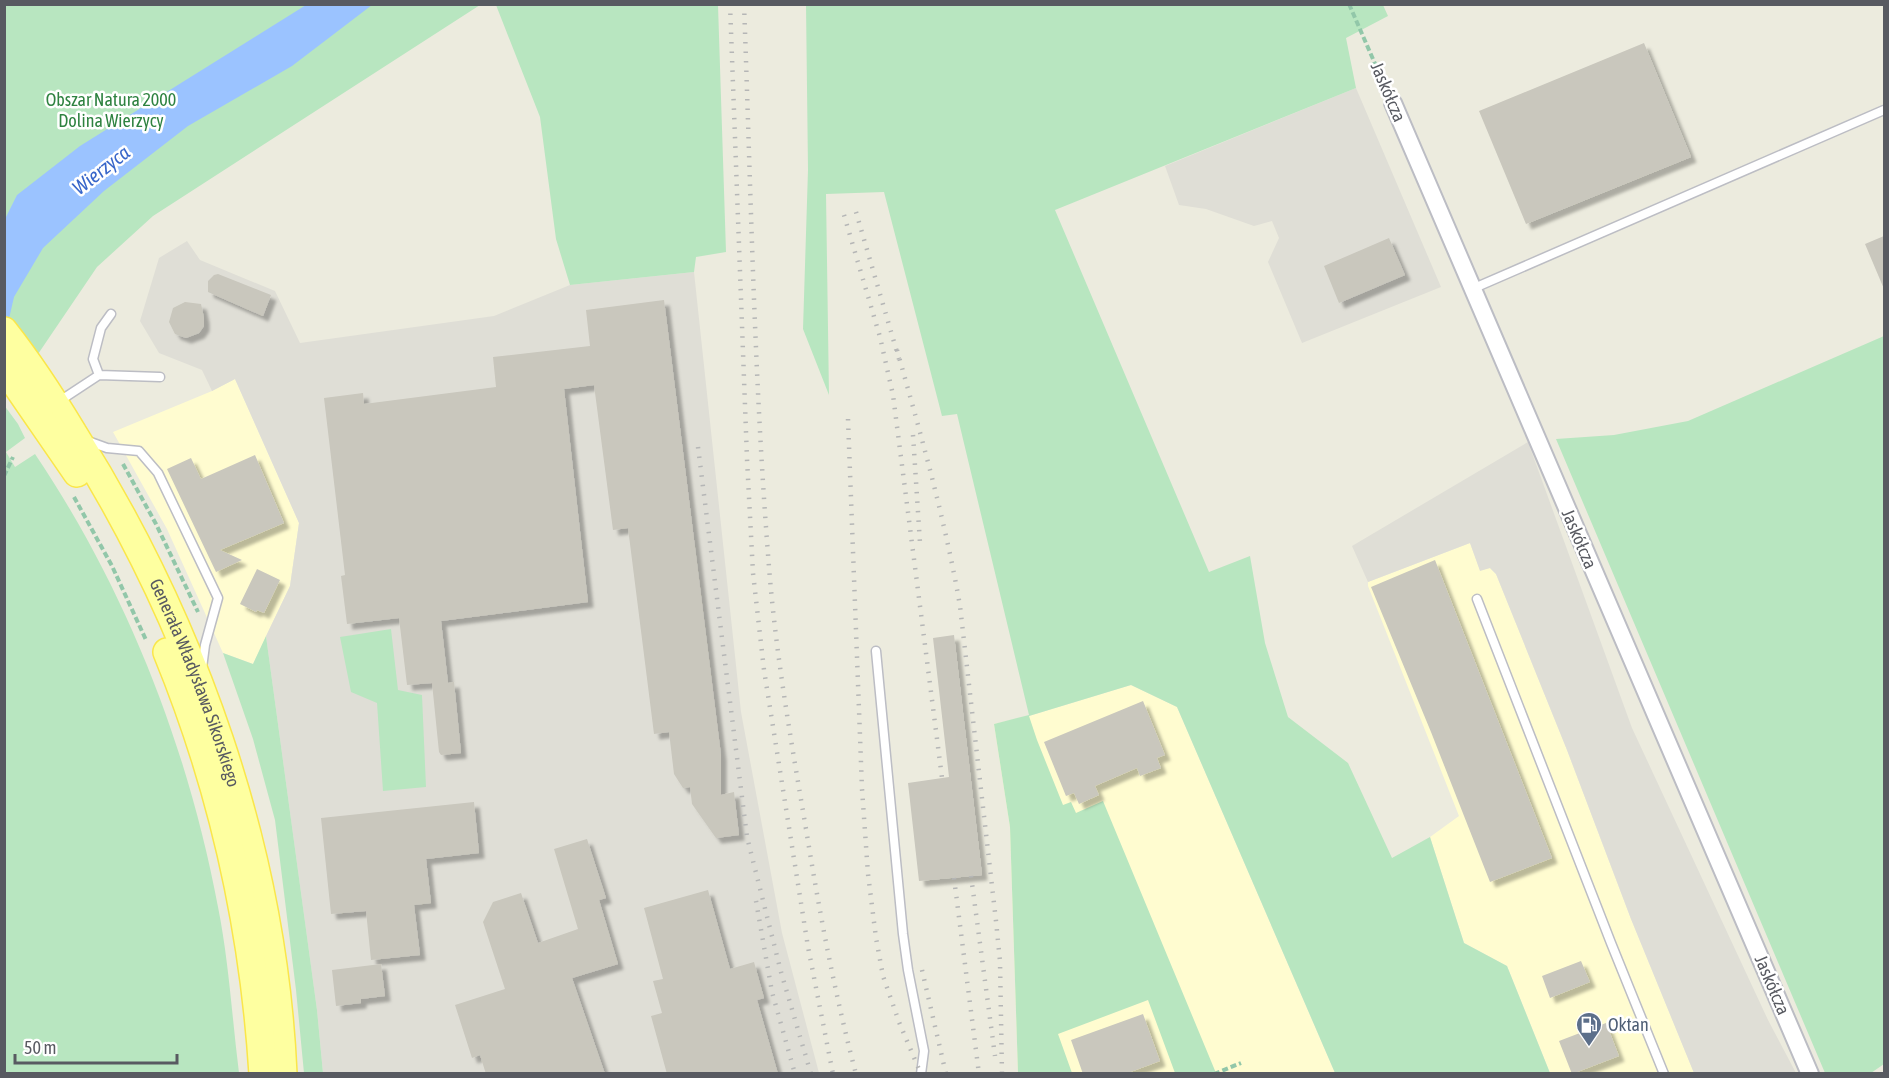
<svg xmlns="http://www.w3.org/2000/svg" width="1889" height="1078" font-family="'Asap Condensed',sans-serif">
<style>
.commercial{fill:#fffcd0}
.industrial{fill:#dfded6}
.green{fill:#b8e6c0}
.water{fill:#9bc3ff}
.building{fill:#c9c7bd;filter:url(#shadow)}
.lines{fill:none;stroke-linecap:round;stroke-linejoin:round}
.service-casing{stroke:#bcbdc4;stroke-width:11}
.minor-casing{stroke:#bcbdc4;stroke-width:20}
.primary-casing{stroke:#fae64a;stroke-width:30}
.path{stroke:#92c7a9;stroke-width:4;stroke-dasharray:6 3;stroke-linecap:butt}
.service{stroke:#fff;stroke-width:8}
.minor{stroke:#fff;stroke-width:16}
.primary{stroke:#feffa0;stroke-width:27}
.rail{stroke:#b5b6b6;stroke-width:4.5;stroke-dasharray:1.5 8;stroke-linecap:butt}
.labels{text-anchor:middle;stroke-width:5;stroke-linejoin:round;paint-order:stroke}
.street-label{font-size:18px;fill:#585a61;stroke:#fff}
.park-label{font-size:18px;fill:#2e8240;stroke:#fff}
.service-label{font-size:18px;fill:#4e5e75;stroke:#fff;text-anchor:start}
.water-label{font-size:20px;font-style:italic;fill:#3866c9;stroke:#fff}
</style>
<defs>
<filter id="shadow"><feDropShadow dx="5.5" dy="5.5" stdDeviation="1.5" flood-color="#0004"/></filter>
</defs>
<rect width="100%" height="100%" fill="#ecebde"/>
<!-- commercial -->
<path class="commercial" d="M235 379 299 523 290 586 253 664 223 653 167 529 113 432 212 391Z
M1470 543 1480 570 1490 568 1496 574 1567 750 1631 919 1694 1073H1550L1507 966 1464 943 1430 837 1459 816 1368 586V582Z
M1131 685 1177 707 1335 1073H1018L1010 827 994 724 1029 716Z"/>
<!-- industrial -->
<path class="industrial" d="M1356 88 1441 287 1302 343 1268 262 1279 238 1272 221 1254 226 1206 209 1179 205 1165 166Z
M187 241 200 260 275 291 300 343 494 316 570 285 694 272 741 712 782 933 819 1073H323L317 1010 266 636 290 586 299 523 235 379 212 391 202 370 159 353 140 321 159 258Z
M1528 442 1632 728 1768 1020 1796 1073H1694L1631 919 1567 750 1496 574 1490 568 1480 571 1470 543 1368 582 1352 546Z"/>
<!-- green -->
<path class="green" d="M4 5H480L153 216 97 267 36 357 5 316Z
M496 5H718L726 252 696 257 694 272 570 285 556 239 540 117Z
M806 5H1383L1388 16 1346 38 1356 88 1055 210 1209 572 1250 556 1265 643 1288 717 1348 763 1392 858 1430 837 1464 943 1507 966 1550 1073H1335L1177 707 1131 685 1029 716 1037 740 1063 805 1071 802 1076 813 1103 801 1216 1073H1175L1148 1000 1058 1034 1072 1073H1018L1010 827 994 724 1029 715 957 414 942 416 884 192 826 194 829 395 803 329 808 170Z
M1884 336V1064L1871 1073H1825L1556 439 1614 435 1688 421Z
M4 405 18 424 25 438 6 452 15 467 35 454C126 589 188 747 218 907 229 962 232 1018 239 1073H5Z
M391 629 398 690 422 695 426 787 383 791 377 703 351 692 340 637Z
M266 636 317 1010 323 1073H304L296 990 275 820 253 739 223 653 253 664Z"/>
<!-- water -->
<path class="water" d="M306 5H372L292 66 188 126 104 191 43 248 14 297 5 336V219L17 195 80 146Z"/>
<!-- building -->
<path class="building" d="M1644 43 1691 157 1526 224 1479 111Z
M1884 236V289L1865 244Z
M1389 238 1405 275 1339 303 1324 266Z
M218 274 271 295 263 316 208 292V281L214 275Z
M664 300 721 755V795L734 792 739 835 716 838 692 804 690 787 683 788 674 774 669 732 654 734 628 528 613 530 594 385 564 389 588 602 441 621 448 683 454 682 461 753 441 755 439 752 432 683 407 685 399 618 347 624 341 576 345 575 324 398 363 393 364 404 496 387 493 357 590 346 586 310Z
M185 302 201 304 204 318V326L199 333 186 338 175 334 169 322 173 308Z
M255 455 284 523 220 550 242 560 216 572 167 469 191 458 201 479Z
M1435 560 1552 858 1490 882 1431 732 1371 587Z
M257 569 280 580 264 613 257 610 256 612 240 604Z
M954 635 982 875 919 881 908 783 949 777 933 638Z
M1143 701 1165 755 1157 758 1161 768 1140 776 1137 768 1095 786 1099 795 1079 804 1074 793 1066 796 1044 742Z
M474 802 479 853 426 859 431 903 414 905 420 955 371 960 366 911 331 914 321 818Z
M587 839 606 898 599 900 618 964 572 978 605 1074H486L480 1055 472 1058 455 1005 505 989 483 922 493 902 521 893 538 943 578 929 554 849Z
M708 890 730 969 754 962 764 998 757 1000 778 1074H667L651 1016 662 1013 653 981 663 979 644 908Z
M1581 961 1590 982 1550 998 1542 976Z
M381 964 385 996 361 999V1003L336 1006 332 970Z
M1143 1014 1160 1061 1125 1074H1083L1071 1040Z
M1606 1023 1619 1056 1572 1074 1559 1041Z"/>
<g class="lines">
<defs>
<path id="service" d="M1472 289 1884 110
M99 375 93 359 101 328 111 314
M58 402 99 375 160 377
M85 440 107 448 139 451 158 473 218 598 205 645 202 668
M1477 599 1611 943 1664 1074
M876 651 903 934 908 970 924 1051 921 1074"/>
<path id="minor" d="M1393 103 1810 1074"/>
<g id="primary">
<path id="s1" d="M4 331C30 364 52 398 73 433 193 623 273 847 283 1074"/>
<path d="M4 367 77 473"/>
<path d="M167 652C222 786 254 930 263 1074"/>
</g>
</defs>
<!-- service casing -->
<use href="#service" class="service-casing"/>
<!-- minor casing -->
<use href="#minor" class="minor-casing"/>
<!-- primary casing -->
<use href="#primary" class="primary-casing"/>
<!-- path -->
<path class="path" d="M1349 4 1386 89
M123 464 156 524 198 612
M4 476 13 457
M74 497 112 566 146 640
M1214 1074 1241 1063"/>
<!-- service -->
<use href="#service" class="service"/>
<!-- minor -->
<use href="#minor" class="minor"/>
<!-- primary -->
<use href="#primary" class="primary"/>
<!-- rail -->
<path class="rail" d="M730 4 747 459 753 573 764 670 808 947 833 1074
M744 4C751 192 754 380 769 567 776 657 792 746 807 835 820 915 835 995 856 1074
M856 212 899 359
M844 215 880 337 893 395 942 778
M897 350C921 435 945 519 960 606L996 921 1000 961 1002 1074
M848 419 862 789 868 874 876 938 883 976 899 1022 921 1074
M913 435 920 543
M698 447 747 837 781 972 811 1074
M971 876 995 1056
M954 878 979 1074
M756 901 772 992 795 1074
M922 970 946 1074"/>
</g>
<!-- icons -->
<defs>
<symbol id="fuel-pin" viewBox="-11 -11 22 30"><path d="M0 17L-7.5 6A9.5 9.5 0 1 1 7.5 6Z" fill="#5c6f8a" stroke="#fff"/><path d="M-5.5-6h7V0h2V4h1.3V-2.5L3-4.5l.8-.8L6-3V5H2.5V1h-1V6h-7ZM-4.2-4.7v3.2H.2V-4.7Z" fill="#fff"/></symbol>
</defs>
<g fill-rule="evenodd">
<use href="#fuel-pin" x="1574" y="1010" width="30" height="40"/>
</g>
<g class="labels">
<!-- street labels -->
<g class="street-label">
<text transform="translate(1388 92) rotate(67)" y="6">Jaskółcza</text>
<text transform="translate(1579 539) rotate(67)" y="6">Jaskółcza</text>
<text dy="6" stroke="none"><textPath href="#s1" startOffset="402">Generała Władysława Sikorskiego</textPath></text>
<text transform="translate(1772 985) rotate(67)" y="6">Jaskółcza</text>
</g>
<!-- park labels -->
<g class="park-label">
<text x="111" y="106">Obszar Natura 2000<tspan x="111" dy="21">Dolina Wierzycy</tspan></text>
</g>
<!-- service labels -->
<g class="service-label">
<text x="1608" y="1031">Oktan</text>
</g>
<!-- water labels -->
<g class="water-label">
<text transform="translate(101 170) rotate(-38)" y="7">Wierzyca</text>
</g>
</g>
<!-- border -->
<rect width="1889" height="1078" fill="none" stroke="#585a61" stroke-width="12"/>
<!-- scale -->
<path d="M15 1054v9h162v-9" fill="none" stroke="#585a61" stroke-width="3"/>
<text x="24" y="1054" font-size="18" fill="#585a61" stroke="#ffffff" stroke-width="4.5" paint-order="stroke">50 m</text>
</svg>
